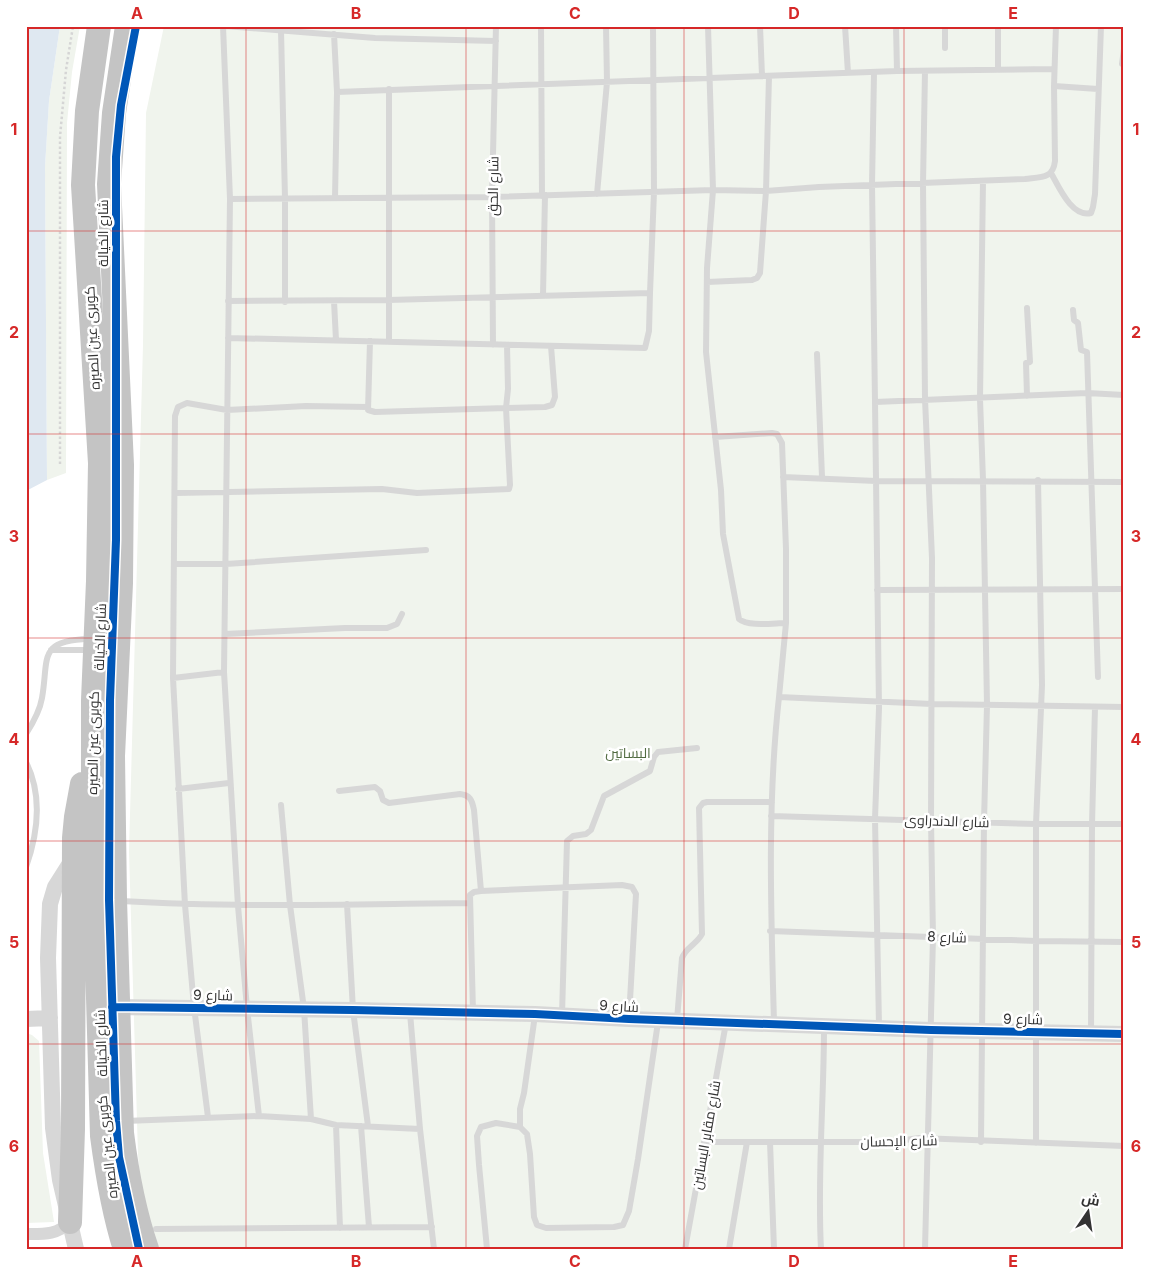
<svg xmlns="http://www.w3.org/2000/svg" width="1150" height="1275" font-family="Inter,Cairo,sans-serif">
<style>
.green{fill:#f0f4ed}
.water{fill:#dfe8f1}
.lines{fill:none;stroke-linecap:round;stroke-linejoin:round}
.path{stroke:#d5d5d5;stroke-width:2.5;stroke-dasharray:2.5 2.5;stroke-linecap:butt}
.service{stroke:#d7d7d7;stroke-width:6}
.minor{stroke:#d7d7d7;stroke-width:12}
.tertiary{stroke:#d7d7d7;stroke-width:16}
.motorway{stroke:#c4c4c4;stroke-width:24}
.cycleway-casing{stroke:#fff;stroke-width:11}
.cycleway{stroke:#0057b8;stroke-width:8}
.grid{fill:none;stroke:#d62828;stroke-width:1;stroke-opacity:0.55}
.labels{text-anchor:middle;stroke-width:5;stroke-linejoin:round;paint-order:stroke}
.street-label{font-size:14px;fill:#333;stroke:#fff}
.park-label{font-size:14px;fill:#526c42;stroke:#fff}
.neatline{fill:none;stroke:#d62828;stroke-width:2}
.grid-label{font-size:16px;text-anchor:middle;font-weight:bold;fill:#d62828}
</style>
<rect width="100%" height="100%" fill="#fff"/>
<!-- green -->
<path class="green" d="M60 26H80L72 72 67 123 66 473 47 480 45 167 49 101Z
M164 26H1124V1249H145L138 1154 129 851 143 345 146 113Z
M26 1033 32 1035 39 1041 43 1153 54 1222 26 1223Z"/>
<!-- water -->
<path class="water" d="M26 26H60L49 101 45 167 47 480 26 491Z"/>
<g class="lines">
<!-- path -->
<path class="path" d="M60 464V137L66 70 73 26"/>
<!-- service -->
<path class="service" d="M223 26 230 199 224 672 238 906 247 1008 259 1116
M226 26 375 38 496 41
M541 26 542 196
M708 26 713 190 707 268 706 352 721 490 723 534 739 619C748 627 774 623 786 623
M760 26 762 76
M845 26 848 73
M896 26 897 71
M998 26V69
M281 31 285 198V302
M334 34 337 92 335 198
M945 48V26
M1122 64 1124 49
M925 71 923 184 925 399 932 558 931 820 933 937 925 1249
M874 73 872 185 875 402
M1054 86 1098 89
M337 92 897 71 1054 69
M1051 173C1059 187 1072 218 1091 213L1093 207 1095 194 1101 26
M597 194 607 82 606 26
M230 199 492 197 713 190 766 191 819 187 1025 179C1041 177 1053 179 1055 161L1054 86 1056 26
M707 282 752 280 757 278 760 273 766 191 769 76
M543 296 545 195
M228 301 388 300 650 293 654 192 653 26
M334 301 336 340
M1027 308 1030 362 1026 363 1027 396
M1073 310 1074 320 1078 323 1081 350 1087 352 1098 677
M228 338 645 348 649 331 650 293
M370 341 368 410 375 412 506 408 508 389 507 345
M389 342V89
M493 345 492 197 496 26
M817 354 822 477
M715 437 772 433 777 434 782 443 786 549V623L779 697
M783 477 876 481 1124 482
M175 493 382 489 417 493 509 489 510 485 506 408 545 407 552 405 555 397 551 346
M175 564H226L426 550
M877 590 1124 589
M225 634 345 628H387L397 624 402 614
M51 650H88
M173 678 224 672
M26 734C33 723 40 710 42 698 49 659 37 640 89 639
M26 762C43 796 38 833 26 867
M178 789 229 783
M339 791 375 787 380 791 383 800 389 803 460 794C470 795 472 800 474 810L481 891
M281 805 290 905 304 1009 311 1119 336 1125 420 1129 410 1013
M771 816 1036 824H1124
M121 901C237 908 353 904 469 903
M347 904 353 1010 368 1126
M770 931 1037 941 1124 942
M473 1012 470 895 474 892 481 891 622 885 632 887 636 894 629 1018
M562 1015 567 841 573 836 586 834 591 830 604 796 650 771 654 757 658 752 697 748
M677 1020 682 958C686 947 697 944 702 934L699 808 703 803 707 802H772
M774 1022C771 914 767 805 779 697L932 704 1124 707
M879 1026 875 819 879 708 875 402 1087 393 1124 395
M1091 1033 1092 825 1095 707
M208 1117 194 1007 185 905 173 678 175 416 178 407 187 403 227 410 306 406 368 407
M125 1121 259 1116 311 1119
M336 1125 340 1228
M361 1126 369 1227
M520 1127 527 1134 530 1154 534 1217 537 1225 546 1228 614 1227 623 1225 629 1211 638 1159 658 1022
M420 1129 434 1249
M704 1142H891L919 1138 1124 1146
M770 1142 774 1249
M981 1142 984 822 987 705 983 480 980 399 983 181
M1036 1143V824L1042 685 1038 480
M156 1229 432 1227
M487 1249 479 1165 477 1136 481 1127 496 1123 520 1127V1109L524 1093 535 1015
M685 1249 726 1023
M729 1249 747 1142
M821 1249C817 1175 824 1102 824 1028"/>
<!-- minor -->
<path class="minor" d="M26 1234C44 1234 57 1235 70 1222"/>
<!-- tertiary -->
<path class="tertiary" d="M74 857 55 887 50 904 48 958 53 1128 60 1180 76 1249
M112 1007 353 1010 535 1014 629 1019 931 1030 1124 1034
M26 1019 50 1018"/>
<!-- motorway -->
<path class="motorway" d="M99 26 87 111 83 185 100 463 98 581 93 700V824L102 1136C107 1174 113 1212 125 1249
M127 26 114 113 109 184 122 465 121 583 113 756 115 899 122 1133C127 1173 134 1211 147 1249
M70 1222 73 1129 74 838 76 817 82 784"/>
<defs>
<path id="cycleway" d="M136 26 121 105 116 157V540L110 700 109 900 116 1121 119 1157 139 1249
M112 1007 353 1010 535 1014 629 1019 931 1030 1124 1034"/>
</defs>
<!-- cycleway casing -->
<use href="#cycleway" class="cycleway-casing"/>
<!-- cycleway -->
<use href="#cycleway" class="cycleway"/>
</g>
<!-- grid -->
<path class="grid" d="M246 26V1249M466 26V1249M684 26V1249M904 26V1249M26 231H1124M26 434H1124M26 638H1124M26 841H1124M26 1044H1124"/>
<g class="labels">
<!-- street labels -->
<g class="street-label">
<text transform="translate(493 186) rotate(-89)" y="5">شارع الحق</text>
<text transform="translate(103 233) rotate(-90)" y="5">شارع الخيالة</text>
<text transform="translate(92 338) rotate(-93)" y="5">كوبرى عين الصيره</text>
<text transform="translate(100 637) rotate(-88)" y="5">شارع الخيالة</text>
<text transform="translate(93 743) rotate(-89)" y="5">كوبرى عين الصيره</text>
<text transform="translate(947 821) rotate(2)" y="5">شارع الدندراوى</text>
<text transform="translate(947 937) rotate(2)" y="5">شارع 8</text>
<text transform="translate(213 995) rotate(1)" y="5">شارع 9</text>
<text transform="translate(619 1006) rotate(3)" y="5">شارع 9</text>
<text transform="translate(1023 1019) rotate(1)" y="5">شارع 9</text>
<text transform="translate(101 1043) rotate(-92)" y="5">شارع الخيالة</text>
<text transform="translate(706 1135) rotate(-80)" y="5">شارع مقابر البساتين</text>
<text transform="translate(899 1141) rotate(-1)" y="5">شارع الإحسان</text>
<text transform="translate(107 1147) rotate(-96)" y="5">كوبرى عين الصيره</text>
</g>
<!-- park labels -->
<g class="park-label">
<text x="628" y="758">البساتين</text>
</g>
</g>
<!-- border -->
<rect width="1150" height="1275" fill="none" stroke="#ffffff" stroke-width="55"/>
<!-- north arrow -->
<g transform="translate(1088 1212) rotate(13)" stroke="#ffffff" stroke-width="4" paint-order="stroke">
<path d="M0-4L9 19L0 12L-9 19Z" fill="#333333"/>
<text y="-8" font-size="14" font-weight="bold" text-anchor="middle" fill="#333333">ش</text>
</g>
<rect x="28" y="28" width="1094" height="1220" class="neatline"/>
<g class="grid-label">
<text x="137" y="19">A</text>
<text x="356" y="19">B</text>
<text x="575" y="19">C</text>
<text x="794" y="19">D</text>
<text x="1013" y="19">E</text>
<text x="14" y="135">1</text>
<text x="1136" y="135">1</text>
<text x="14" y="338">2</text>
<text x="1136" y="338">2</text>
<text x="14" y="542">3</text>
<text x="1136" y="542">3</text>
<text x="14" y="745">4</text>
<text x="1136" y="745">4</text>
<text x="14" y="948">5</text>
<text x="1136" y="948">5</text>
<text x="14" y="1152">6</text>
<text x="1136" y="1152">6</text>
<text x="137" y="1267">A</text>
<text x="356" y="1267">B</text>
<text x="575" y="1267">C</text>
<text x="794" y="1267">D</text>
<text x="1013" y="1267">E</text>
</g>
</svg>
